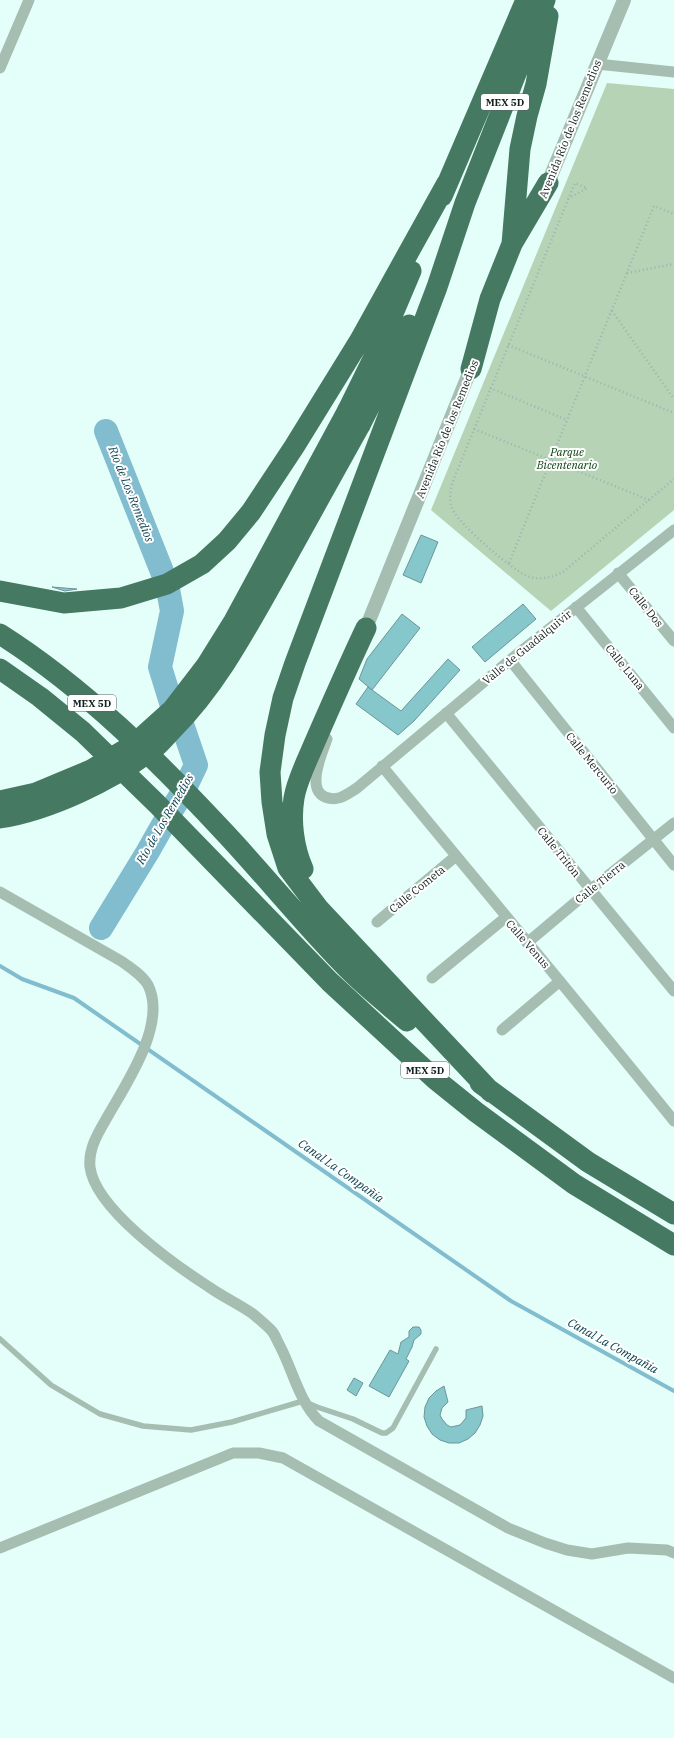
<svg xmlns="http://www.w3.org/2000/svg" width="674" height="1738" font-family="'IBM Plex Serif',serif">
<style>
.green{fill:#b6d3b6}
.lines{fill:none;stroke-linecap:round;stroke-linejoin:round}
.stream{stroke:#81bccf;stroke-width:4}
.river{stroke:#81bccf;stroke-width:24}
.building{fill:#85c7cb;stroke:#6c9699}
.path{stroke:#9db3af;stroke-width:2.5;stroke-dasharray:1 3;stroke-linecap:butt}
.service{stroke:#a6bdb1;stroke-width:5.5}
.minor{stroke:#a6bdb1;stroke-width:11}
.tertiary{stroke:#a6bdb1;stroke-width:14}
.motorway{stroke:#457962;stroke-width:21}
.motorway-bridge{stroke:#457962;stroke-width:21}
.labels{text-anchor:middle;stroke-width:4;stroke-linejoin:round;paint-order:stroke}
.shield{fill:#fff;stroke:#586462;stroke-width:1}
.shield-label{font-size:10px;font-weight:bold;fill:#10211e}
.street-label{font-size:11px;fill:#10211e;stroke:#fff}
.park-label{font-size:11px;font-style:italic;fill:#003a09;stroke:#fff}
.water-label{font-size:12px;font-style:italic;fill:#0a414f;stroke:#fff}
</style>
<rect width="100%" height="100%" fill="#e4fef9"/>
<!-- green -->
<path class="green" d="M607 83 674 89V510L551 611 431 510Z"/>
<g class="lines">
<!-- stream -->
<path class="stream" d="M0 966 22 979 74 998 511 1301 674 1391"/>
<!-- river -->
<path class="river" d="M101 928 147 853 168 816 184 790 196 765 181 721 173 709 160 667 172 611 167 584 106 431"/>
</g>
<!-- building -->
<path class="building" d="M421 535 438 542 421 583 403 575Z
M52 587 77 589 65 591Z
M523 604 536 619 485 662 472 647Z
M402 614 420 628 372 690 359 679 367 659Z
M448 659 460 670 414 721 398 735 356 704 368 687 401 711Z
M413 1327H419L421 1330V1334L414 1340 412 1347 406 1359 409 1361 389 1397 369 1386 390 1350 398 1354 401 1342 409 1337V1331Z
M354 1378 363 1383 356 1396 347 1390Z
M444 1386 448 1402 442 1408 440 1415 442 1419 447 1425 451 1427 460 1425 466 1418V1410L482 1406 483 1416 480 1425 475 1433 468 1439 459 1443H449L440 1440 432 1434 427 1426 424 1417 425 1407 429 1398 436 1391Z"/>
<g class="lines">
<!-- path -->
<path class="path" d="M568 199 587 188 575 183 565 207 453 481C450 490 449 499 452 508 457 523 515 573 530 577 542 580 553 577 563 572L674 479
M627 273 674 264
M612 311 674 399
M508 345 674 413
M490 388 567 420
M474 429 649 500
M509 563 654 206 674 214"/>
<!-- service -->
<path class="service" d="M0 1339 51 1385 100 1414 143 1426 191 1430 232 1422 303 1401 317 1407 353 1419 382 1433H386L393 1428 436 1349"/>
<!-- minor -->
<path class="minor" d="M597 64 674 72
M0 68 29 0
M618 573 674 641
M576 607 674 728
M510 660 674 865
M446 713 674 991
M327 739C322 753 306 789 325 797 338 802 346 795 357 788L510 660 674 530
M382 766C480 885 578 1002 674 1121
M0 892 121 961C131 968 142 975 148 985 167 1023 128 1081 109 1114 100 1130 88 1147 90 1167 95 1209 175 1265 209 1287 223 1297 239 1304 253 1314 259 1319 266 1325 271 1330 275 1334 277 1341 280 1346 293 1371 299 1401 319 1421L508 1528 545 1543 567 1550 592 1554 628 1548 667 1550 674 1553
M377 922 456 856
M527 943 590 890 674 823
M432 978 505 918
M502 1030 560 981
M0 1548 233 1453H259L283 1458 674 1678"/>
<!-- tertiary -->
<path class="tertiary" d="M545 190 624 0
M366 628 474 361"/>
<!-- motorway -->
<path class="motorway" d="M442 196 526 0
M512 244 520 149 527 116 536 84 548 16
M471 369 490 299 512 244 548 183
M348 410 378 349 411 271
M360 425 390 366 409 325
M0 591 64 603 121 598 167 584 202 564 227 541 251 512 294 447 360 340 447 183
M0 634C85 688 158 761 226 834 266 877 303 923 344 965 363 985 386 1003 407 1021
M0 669 40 697 83 732 157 804 330 982 435 1079 476 1112 574 1184 674 1245
M303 869C294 848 290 822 294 798 297 780 307 761 314 744 331 705 348 666 366 628
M480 1083 588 1162 674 1214
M491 1092 319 909 288 868 277 834 272 802 270 772 275 735 283 698 295 663 437 287 465 203 545 0"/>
<!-- motorway-bridge -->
<path class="motorway-bridge" d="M0 801 36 793 91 770 133 745 173 709 206 666 234 621 348 410
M0 818C50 810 113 780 153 749 160 744 166 736 172 730 216 686 245 631 275 578 303 527 332 476 360 425"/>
</g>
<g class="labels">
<!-- shield labels -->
<g class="shield">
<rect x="481" y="94" width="48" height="16" rx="3"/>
<rect x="68" y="695" width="48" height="16" rx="3"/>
<rect x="401" y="1062" width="48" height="16" rx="3"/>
</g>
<g class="shield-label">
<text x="505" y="106">MEX 5D</text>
<text x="92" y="707">MEX 5D</text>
<text x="425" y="1074">MEX 5D</text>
</g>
<!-- street labels -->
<g class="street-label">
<text transform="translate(570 129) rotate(-68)" y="4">Avenida Río de los Remedios</text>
<text transform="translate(447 429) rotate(-68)" y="4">Avenida Río de los Remedios</text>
<text transform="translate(646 607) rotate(51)" y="4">Calle Dos</text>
<text transform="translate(527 647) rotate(-39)" y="4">Valle de Guadalquivir</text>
<text transform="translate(625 667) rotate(51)" y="4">Calle Luna</text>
<text transform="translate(592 763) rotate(51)" y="4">Calle Mercurio</text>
<text transform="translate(559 852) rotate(51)" y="4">Calle Tritón</text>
<text transform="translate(600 882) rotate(-39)" y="4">Calle Tierra</text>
<text transform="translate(417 889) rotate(-39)" y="4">Calle Cometa</text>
<text transform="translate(528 944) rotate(49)" y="4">Calle Venus</text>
</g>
<!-- park labels -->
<g class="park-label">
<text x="567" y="456">Parque<tspan x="567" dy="13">Bicentenario</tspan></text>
</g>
<!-- water labels -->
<g class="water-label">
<text transform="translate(131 494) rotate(68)" y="4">Río de Los Remedios</text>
<text transform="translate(165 819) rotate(-60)" y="4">Río de Los Remedios</text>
<text transform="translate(341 1171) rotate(35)" y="4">Canal La Compañia</text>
<text transform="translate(613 1346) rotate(29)" y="4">Canal La Compañia</text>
</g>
</g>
</svg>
